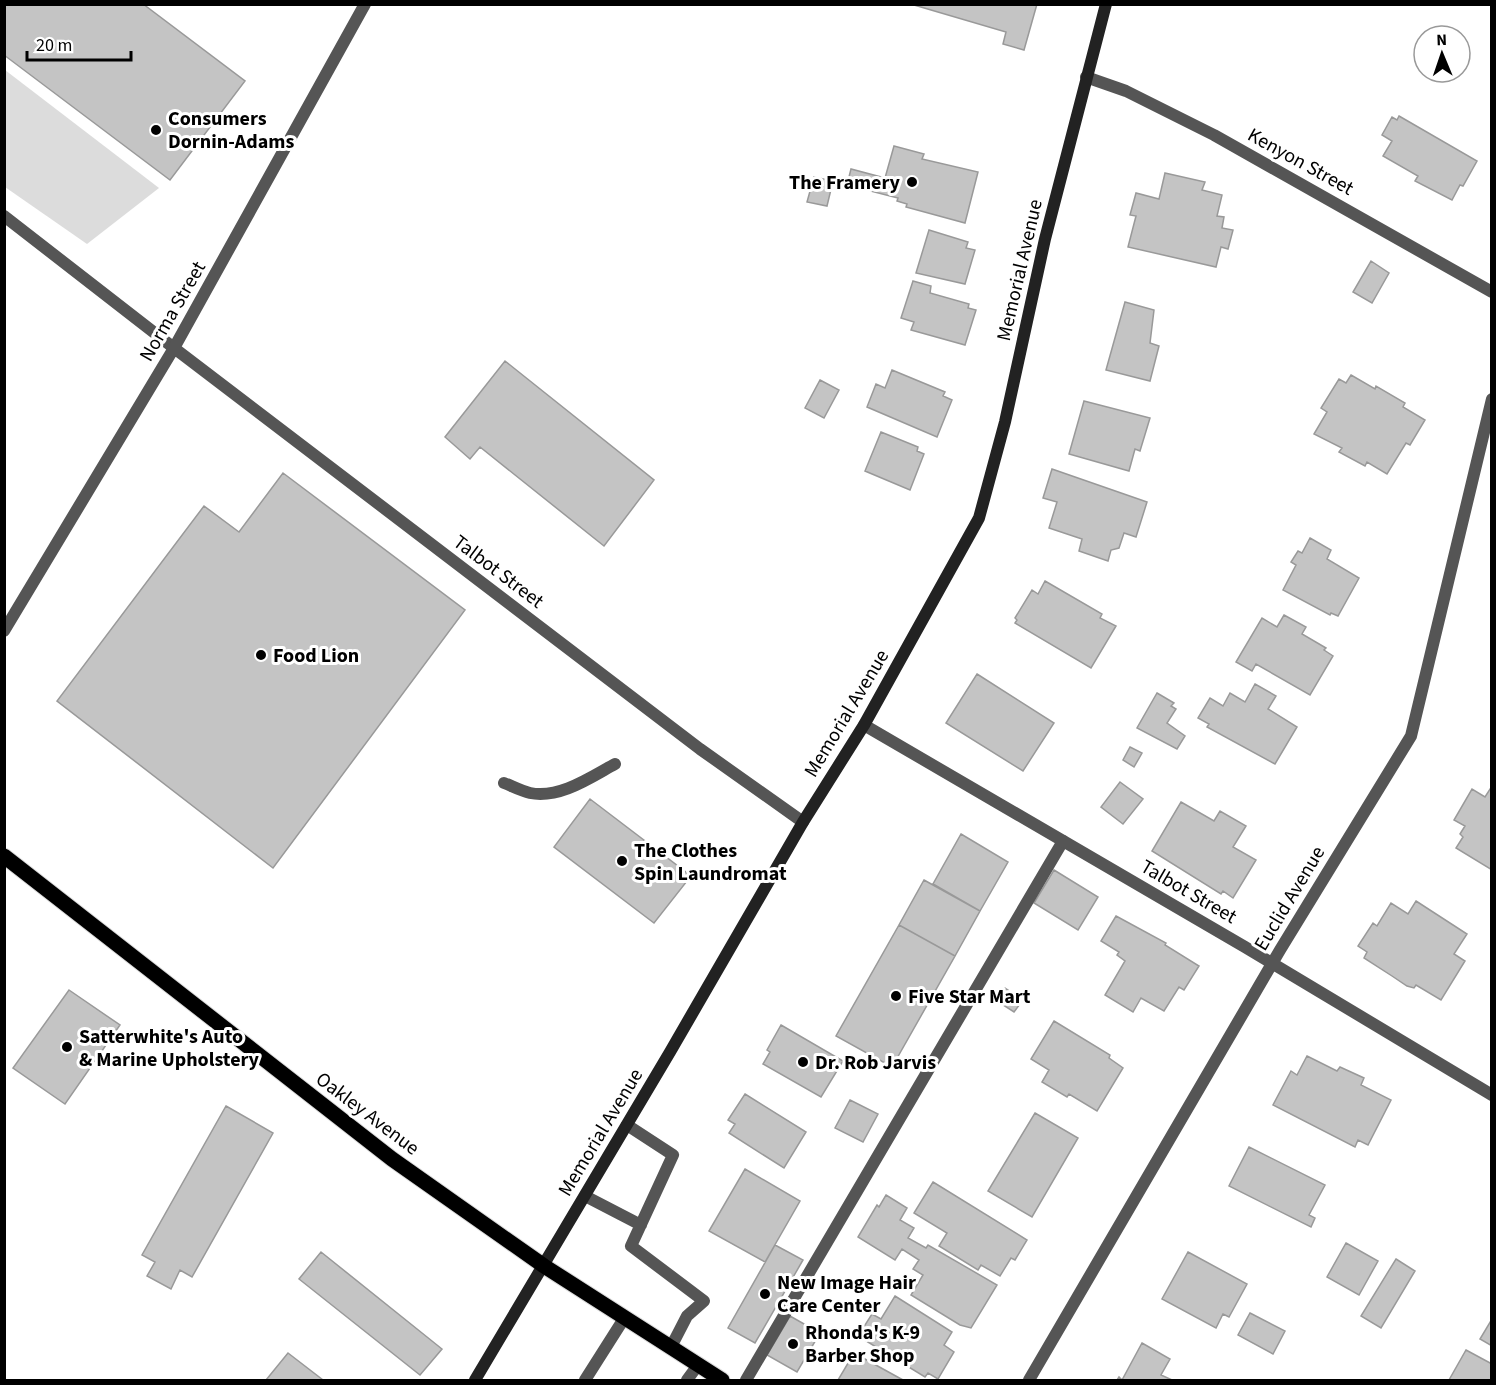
<svg xmlns="http://www.w3.org/2000/svg" width="1496" height="1385" font-family="'Source Sans 3',sans-serif">
<style>
.green{fill:#dcdcdc}
.building{fill:#c4c4c4;stroke:#999;stroke-width:1.5}
.lines{fill:none;stroke-linecap:round;stroke-linejoin:round}
.primary-casing{stroke:#dbdbdb;stroke-width:17}
.service{stroke:#555;stroke-width:12}
.minor{stroke:#555;stroke-width:12}
.secondary{stroke:#222;stroke-width:12}
.primary{stroke:#000;stroke-width:15}
.poi-dot{fill:#000;stroke:#fff;stroke-width:2}
.labels{text-anchor:middle;stroke-width:6;stroke-linejoin:round;paint-order:stroke}
.poi-label{font-size:20px;font-weight:bold;fill:#000;stroke:#fff;text-anchor:start}
.street-label{font-size:20px;fill:#000;stroke:#fff}
</style>
<rect width="100%" height="100%" fill="#fff"/>
<!-- green -->
<path class="green" d="M4 70H5L159 188 87 244 5 187Z"/>
<!-- building -->
<path class="building" d="M4 4H143L245 81 170 180 4 55Z
M1037 4 1024 50 1003 44 1006 32 914 5Z
M1399 116 1477 161 1463 186 1460 185 1452 200 1415 181 1418 176 1383 156 1392 141 1382 135 1392 117 1397 120Z
M894 146 924 154 922 159 978 172 965 223 906 207 907 204 897 201 898 198 847 185 851 169 885 178Z
M1165 173 1205 182 1202 190 1222 195 1217 216 1224 217 1222 228 1233 230 1228 249 1221 247 1216 267 1128 247 1136 216 1130 215 1136 193 1159 199Z
M814 177 833 181 827 206 807 202Z
M929 230 968 242 966 248 975 250 965 284 916 273Z
M1371 261 1389 273 1372 303 1353 292Z
M913 281 931 286 930 293 969 304 968 308 976 310 965 345 911 330 914 322 901 318Z
M1125 302 1154 310 1150 343 1159 346 1150 381 1106 370Z
M505 361 654 480 604 546 480 447 470 459 445 437Z
M892 370 945 392 943 396 952 400 937 437 867 407 876 384 885 388Z
M1351 375 1375 389 1376 386 1405 403 1403 407 1425 420 1410 445 1406 443 1387 474 1367 462 1365 466 1339 452 1342 448 1314 434 1327 412 1321 408 1339 379 1346 383Z
M820 380 839 390 824 418 805 408Z
M1084 401 1150 418 1140 451 1135 449 1129 471 1069 454Z
M881 432 918 447 917 451 924 454 910 490 865 471Z
M1052 469 1147 502 1136 537 1124 533 1119 548 1111 550 1108 561 1079 551 1082 539 1049 528 1057 502 1043 498Z
M283 473 465 610 273 868 57 701 204 506 239 532Z
M1310 538 1331 550 1327 559 1359 578 1338 616 1331 613 1330 615 1283 590 1296 565 1291 562 1298 551 1302 553Z
M1045 581 1102 614 1100 618 1116 626 1091 668 1015 623 1017 620 1015 618 1032 590 1038 594Z
M1284 615 1306 627 1302 634 1326 648 1324 650 1333 656 1310 695 1256 664 1252 671 1236 662 1262 618 1277 627Z
M977 674 1054 723 1023 771 946 723Z
M1255 684 1276 696 1268 709 1297 727 1275 764 1207 727 1209 724 1198 718 1210 698 1223 706 1230 693 1245 702Z
M1157 693 1174 703 1171 706 1176 709 1167 723 1185 736 1177 749 1137 728Z
M1130 747 1142 753 1134 767 1123 760Z
M1120 782 1143 799 1123 824 1101 807Z
M1492 786V870L1456 848 1463 837 1460 834 1465 826 1454 820 1472 789 1485 797Z
M590 799 691 876 654 923 554 847Z
M1181 802 1214 821 1220 811 1246 826 1233 847 1256 860 1233 898 1223 891 1221 894 1152 851Z
M961 834 1008 862 980 911 933 884Z
M1054 870 1098 897 1078 930 1034 903Z
M924 880 980 911 955 956 899 925Z
M1416 901 1467 934 1454 954 1465 961 1441 1000 1416 985 1414 988 1407 986 1392 976 1364 958 1367 952 1358 946 1373 923 1377 926 1391 903 1408 914Z
M1116 916 1166 943 1165 945 1199 966 1184 990 1179 987 1164 1011 1141 998 1133 1012 1105 995 1125 961 1117 955 1119 952 1101 941Z
M899 925 955 956 892 1067 836 1036Z
M1005 988 1023 1000 1014 1012 997 1001Z
M69 990 120 1025 65 1104 13 1068Z
M1054 1021 1110 1055 1109 1058 1123 1068 1097 1111 1069 1094 1067 1097 1042 1082 1049 1070 1031 1059Z
M781 1025 843 1061 821 1097 763 1064 770 1052 767 1050Z
M1307 1056 1337 1071 1340 1067 1364 1078 1361 1085 1391 1100 1368 1145 1358 1140 1355 1147 1273 1105 1291 1071 1297 1075Z
M745 1094 806 1132 784 1168 729 1133 735 1124 728 1120Z
M850 1100 878 1114 863 1142 835 1128Z
M226 1106 273 1133 192 1277 180 1270 171 1289 147 1276 155 1262 142 1255Z
M1035 1113 1078 1138 1032 1217 988 1191Z
M1249 1147 1325 1185 1309 1215 1315 1218 1311 1227 1229 1186Z
M745 1169 800 1201 765 1262 709 1231Z
M933 1182 1027 1240 1015 1260 1011 1258 1000 1276 981 1265 978 1270 939 1246 947 1233 914 1213Z
M886 1195 907 1208 900 1220 914 1228 908 1238 926 1248 928 1245 997 1285 971 1328 960 1325 911 1295 923 1275 913 1269 919 1260 902 1249 895 1260 858 1237 877 1205 879 1207Z
M1346 1243 1378 1261 1359 1295 1327 1277Z
M775 1245 803 1260 755 1343 728 1328Z
M321 1252 442 1349 420 1375 299 1279Z
M1188 1252 1247 1284 1229 1317 1223 1314 1216 1328 1162 1299Z
M1396 1259 1415 1271 1381 1328 1361 1316Z
M895 1296 952 1332 944 1345 954 1352 938 1379 928 1373 925 1377 858 1336 872 1314 881 1319Z
M1250 1313 1285 1331 1273 1354 1238 1335Z
M790 1316 820 1333 797 1372 767 1355Z
M1492 1319V1346L1480 1339Z
M1142 1343 1170 1359 1161 1375 1172 1380H1117L1119 1377 1122 1380Z
M1466 1350 1492 1364V1380H1449Z
M288 1353 323 1380H266Z
M854 1353 903 1380H838Z"/>
<g class="lines">
<defs>
<path id="primary" d="M4 856 392 1159 544 1266 722 1380"/>
</defs>
<!-- primary casing -->
<use href="#primary" class="primary-casing"/>
<!-- service -->
<path class="service" d="M4 216 174 348
M504 783C512 786 521 791 530 793 560 799 591 777 615 764
M627 1125 673 1155 631 1246 704 1301 687 1316 671 1347
M585 1196 641 1225
M585 1380 625 1317
M687 1380 698 1365
M746 1380 1063 841"/>
<!-- minor -->
<path class="minor" d="M1086 77 1126 91 1214 135 1492 292
M174 348 700 749 803 822
M4 631 174 348 365 4
M864 725 1245 947 1492 1095
M1029 1380 1280 950 1411 736 1492 399"/>
<!-- secondary -->
<path class="secondary" d="M475 1380 670 1052 803 822 864 725 979 518 1005 422 1045 239 1106 4"/>
<!-- primary -->
<use href="#primary" class="primary"/>
</g>
<!-- markers -->
<g class="poi-dot">
<circle cx="156" cy="130" r="6"/>
<circle cx="912" cy="182" r="6"/>
<circle cx="261" cy="655" r="6"/>
<circle cx="622" cy="861" r="6"/>
<circle cx="896" cy="996" r="6"/>
<circle cx="67" cy="1047" r="6"/>
<circle cx="803" cy="1062" r="6"/>
<circle cx="765" cy="1294" r="6"/>
<circle cx="793" cy="1344" r="6"/>
</g>
<g class="labels">
<!-- poi labels -->
<g class="poi-label">
<text x="168" y="125">Consumers<tspan x="168" dy="23">Dornin-Adams</tspan></text>
<text x="900" y="189" text-anchor="end">The Framery</text>
<text x="273" y="662">Food Lion</text>
<text x="634" y="857">The Clothes<tspan x="634" dy="23">Spin Laundromat</tspan></text>
<text x="908" y="1003">Five Star Mart</text>
<text x="79" y="1043">Satterwhite's Auto<tspan x="79" dy="23">&amp; Marine Upholstery</tspan></text>
<text x="815" y="1069">Dr. Rob Jarvis</text>
<text x="777" y="1289">New Image Hair<tspan x="777" dy="23">Care Center</tspan></text>
<text x="805" y="1339">Rhonda's K-9<tspan x="805" dy="23">Barber Shop</tspan></text>
</g>
<!-- street labels -->
<g class="street-label">
<text transform="translate(1301 161) rotate(29)" y="7">Kenyon Street</text>
<text transform="translate(1019 270) rotate(-77)" y="7">Memorial Avenue</text>
<text transform="translate(172 311) rotate(-60)" y="7">Norma Street</text>
<text transform="translate(499 571) rotate(37)" y="7">Talbot Street</text>
<text transform="translate(846 713) rotate(-59)" y="7">Memorial Avenue</text>
<text transform="translate(1189 891) rotate(30)" y="7">Talbot Street</text>
<text transform="translate(1289 898) rotate(-59)" y="7">Euclid Avenue</text>
<text transform="translate(368 1113) rotate(37)" y="7">Oakley Avenue</text>
<text transform="translate(600 1132) rotate(-59)" y="7">Memorial Avenue</text>
</g>
</g>
<!-- border -->
<rect width="1496" height="1385" fill="none" stroke="#000000" stroke-width="12"/>
<!-- north arrow -->
<g transform="translate(1442 54) rotate(358)"><circle r="28" fill="#ffffff" stroke="#999999" stroke-width="1.5"/>
<path d="M0-4.5L10 22L0 15L-10 22Z" fill="#000000"/>
<text y="-9" font-size="16" font-weight="bold" text-anchor="middle" fill="#000000">N</text>
</g>
<!-- scale -->
<path d="M27 51v9h104v-9" fill="none" stroke="#000000" stroke-width="3"/>
<text x="36" y="51" font-size="18" fill="#000000" stroke="#ffffff" stroke-width="4.5" paint-order="stroke">20 m</text>
</svg>
